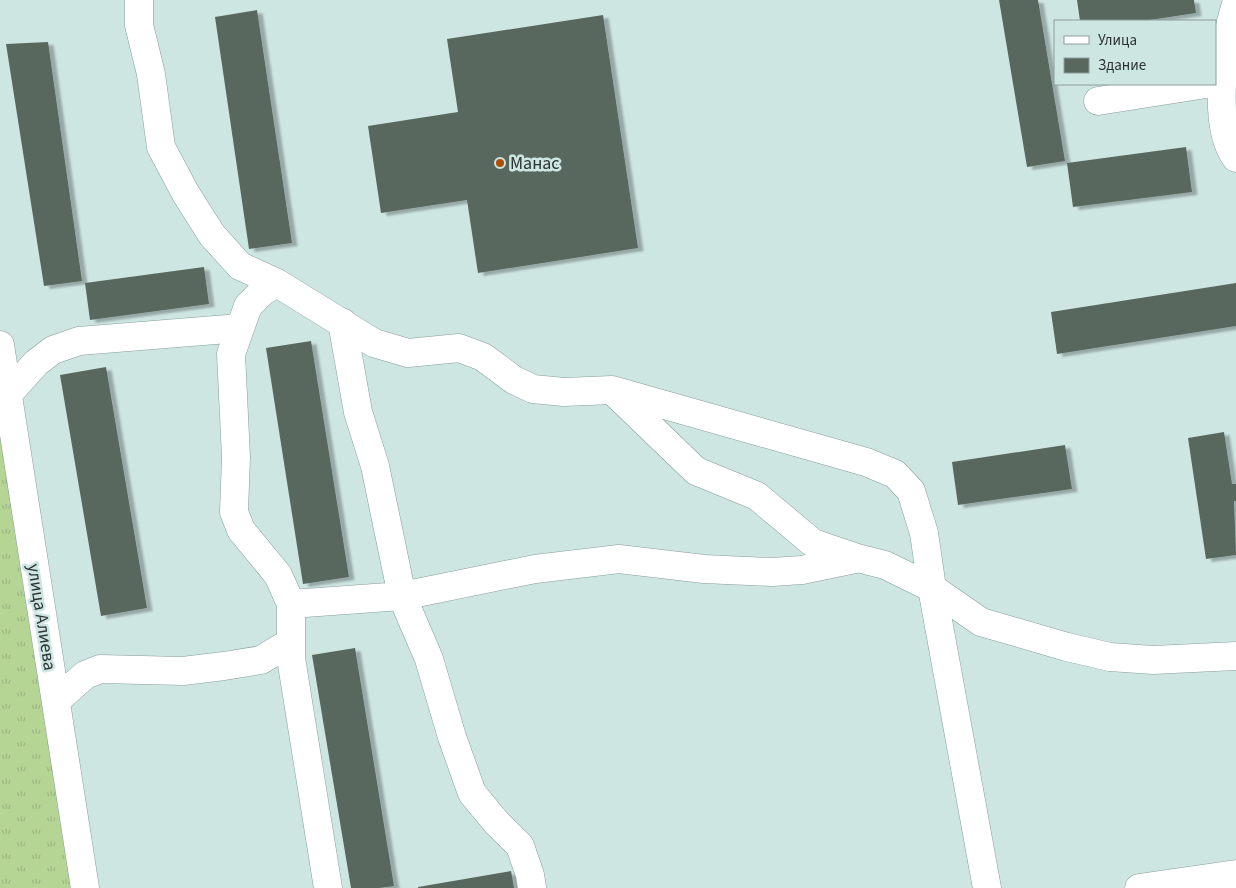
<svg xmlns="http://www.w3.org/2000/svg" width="1236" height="888" font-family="'Source Sans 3',sans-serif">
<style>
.grass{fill:url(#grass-tufts)}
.building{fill:#59685e;filter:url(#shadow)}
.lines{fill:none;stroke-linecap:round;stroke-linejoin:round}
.minor-casing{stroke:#879d99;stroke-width:29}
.minor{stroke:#fff;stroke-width:28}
.poi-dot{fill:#ae4d05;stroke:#cee6e2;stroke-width:2}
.labels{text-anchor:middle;stroke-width:5;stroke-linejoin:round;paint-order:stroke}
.poi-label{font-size:18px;fill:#2a3331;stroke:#cee6e2;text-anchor:start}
.street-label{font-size:18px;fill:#2a3331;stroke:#cee6e2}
</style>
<defs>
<pattern id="grass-tufts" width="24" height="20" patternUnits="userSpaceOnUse" patternTransform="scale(1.25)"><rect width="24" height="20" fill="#b5d594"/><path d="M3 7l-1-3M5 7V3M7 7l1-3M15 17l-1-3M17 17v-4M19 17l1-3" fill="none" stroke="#9cb780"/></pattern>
<filter id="shadow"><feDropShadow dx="5.5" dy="3" stdDeviation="1" flood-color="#0004"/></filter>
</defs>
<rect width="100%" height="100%" fill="#cee6e2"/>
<!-- grass -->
<path class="grass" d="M0 413 81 888H0Z"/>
<!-- building -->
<path class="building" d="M999 0H1038L1065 161 1027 167Z
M1077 0H1194L1196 13 1143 21H1080Z
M257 10 292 243 249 249 215 17Z
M603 15 638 248 478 273 467 200 381 213 368 126 458 112 447 39Z
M48 42 82 281 44 286 6 44Z
M1186 147 1192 192 1073 207 1067 163Z
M204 267 209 304 90 320 85 283Z
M1236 283V326L1057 354 1051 312Z
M311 341 349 577 303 584 266 348Z
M106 367 147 608 101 616 60 375Z
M1224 432 1232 484H1236V501H1234L1236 555 1206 559 1188 438Z
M1065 445 1072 489 958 505 952 462Z
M355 648 394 886 379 888H351L312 655Z
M511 871 514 888H418V887Z"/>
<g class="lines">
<defs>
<path id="minor" d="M139 0V25L151 74 161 147 186 194 212 235 240 266 277 283 374 343 408 353 459 348 483 357 514 380 533 389 564 392 612 390 866 462 895 474 911 491 924 533 932 588 987 888
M1236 4C1224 42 1211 124 1236 158
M1098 101 1206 84
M277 283 263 291 248 306 231 354 236 457 234 512 241 530 278 575 291 604V658L328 888
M342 322 358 412 375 466 402 596 429 659 452 737 472 793 496 822 520 846 530 875 532 888
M0 345 85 888
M615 393 696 471 757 496 813 543 857 558 885 565 932 588 981 622 1067 647 1110 657 1153 660 1236 656
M8 394 36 363 53 350 79 341 240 328
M291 604 402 596 535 569 619 559 704 569 772 572 802 570 855 559
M56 701 85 675 100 669 183 671 224 666 261 660 291 642
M1139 888 1236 874"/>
</defs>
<!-- minor casing -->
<use href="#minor" class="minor-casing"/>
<!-- minor -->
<use href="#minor" class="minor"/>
</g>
<!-- markers -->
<circle class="poi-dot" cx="500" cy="163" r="5"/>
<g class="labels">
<!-- poi labels -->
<g class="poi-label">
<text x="510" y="169">Манас</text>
</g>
<!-- street labels -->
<g class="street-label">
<text transform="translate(42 617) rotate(81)" y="6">улица Алиева</text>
</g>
</g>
<!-- legend -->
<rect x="1054" y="20" width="162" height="65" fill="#cee6e2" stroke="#8c9e9b"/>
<rect x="1064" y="36" width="25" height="8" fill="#ffffff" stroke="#8c9e9b"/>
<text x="1098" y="45" font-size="15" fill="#2a3331">Улица</text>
<rect x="1064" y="58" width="25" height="15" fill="#59685e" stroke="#8c9e9b"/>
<text x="1098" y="70" font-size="15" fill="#2a3331">Здание</text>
</svg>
